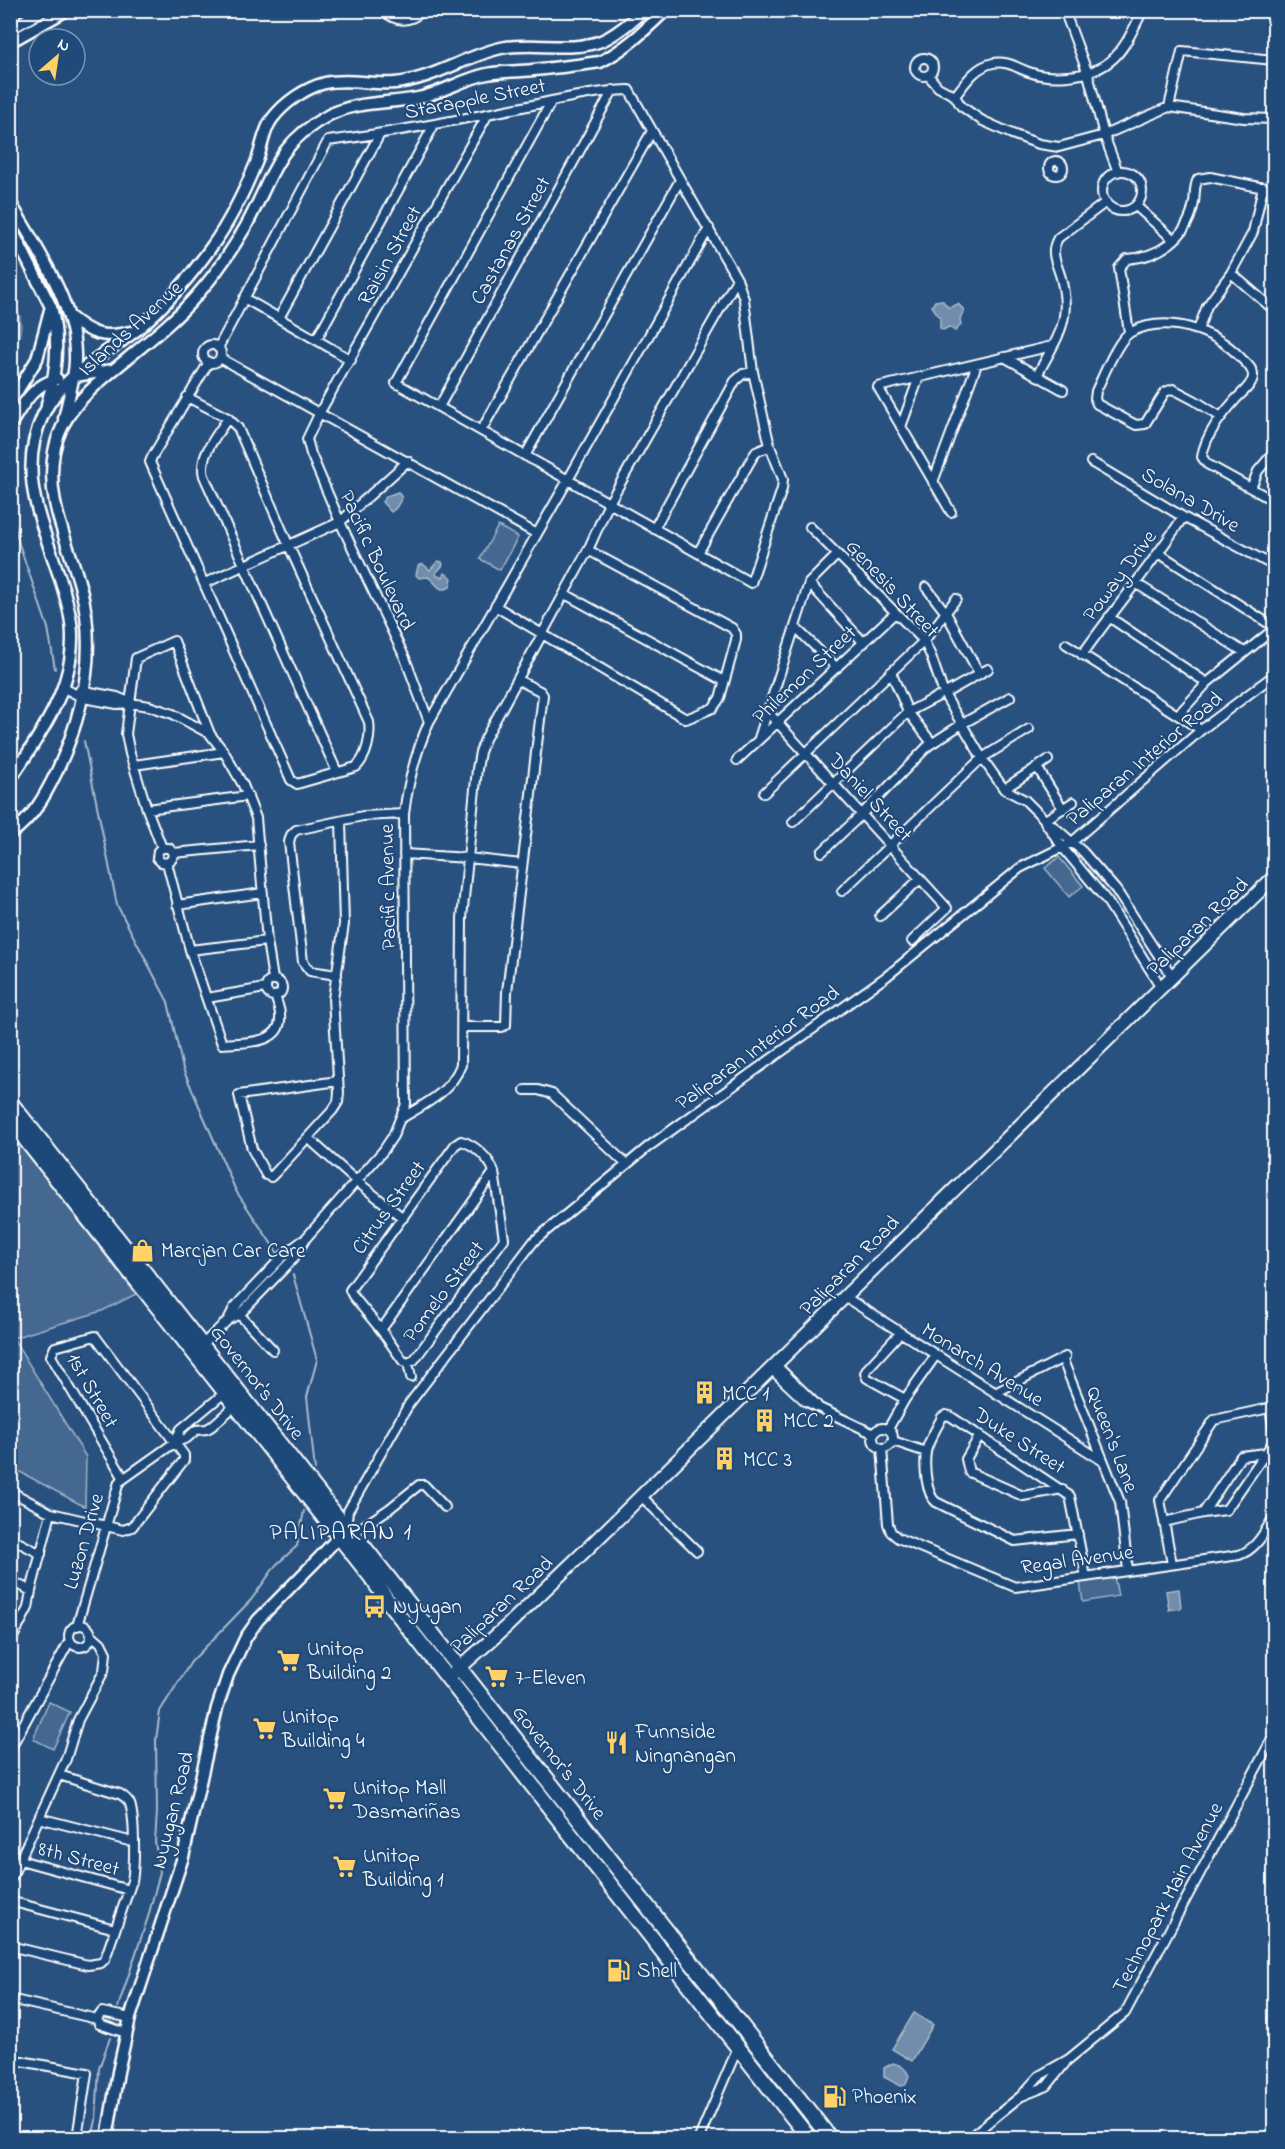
<svg xmlns="http://www.w3.org/2000/svg" width="1285" height="2149" font-family="'Indie Flower',sans-serif">
<style>
.green{fill:#446890;stroke:#a2b4c8;stroke-width:1.5}
.water{fill:#718dab;stroke:#aabbcd;stroke-width:1.5}
.lines{fill:none;stroke-linecap:round;stroke-linejoin:round}
.stream{stroke:#aabbcd;stroke-width:2}
.river{stroke:#718dab;stroke-width:15}
.street-casing{stroke:#fff;stroke-width:12}
.secondary-casing{stroke:#fff;stroke-width:15}
.primary-casing{stroke:#fff;stroke-width:16}
.highway-casing{stroke:#fff;stroke-width:18}
.street{stroke:#1f4a7a;stroke-width:8}
.secondary{stroke:#1f4a7a;stroke-width:10}
.primary{stroke:#1f4a7a;stroke-width:12}
.highway{stroke:#1f4a7a;stroke-width:14}
.labels{text-anchor:middle;stroke-width:4.5;stroke-linejoin:round;paint-order:stroke}
.street-label{font-size:21px;fill:#fff;stroke:#1f4a7a}
.poi-label{font-size:21px;fill:#fff;stroke:#1f4a7a;text-anchor:start}
.quarter-label{font-size:24px;letter-spacing:1.5px;fill:#fff;stroke:#1f4a7a}
</style>
<rect width="100%" height="100%" fill="#28517f"/>
<filter id="ink" filterUnits="userSpaceOnUse"><feTurbulence type="fractalNoise" baseFrequency=".0167" numOctaves="2"/><feDisplacementMap in="SourceGraphic" scale="12" xChannelSelector="R" yChannelSelector="G"/><feConvolveMatrix kernelMatrix="1 2 1 2 8 2 1 2 1" color-interpolation-filters="sRGB"/></filter>
<g filter="url(#ink)">
<!-- green -->
<path class="green" d="M498 526 518 537 500 570 480 559Z
M1059 857 1083 886 1069 897 1045 868Z
M11 1134 136 1294 102 1311 13 1338 86 1457 85 1507 11 1467Z
M1114 1576 1118 1596 1083 1602 1080 1582Z
M49 1702 70 1712 53 1749 33 1739Z"/>
<!-- water -->
<path class="water" d="M942 300 949 308 958 304 964 310 960 319 961 325 955 331 949 327 943 330 940 328V318L932 306 935 301Z
M398 492 402 498 396 508 391 512 382 502 387 496Z
M438 561 442 562 443 565 436 573 437 576 443 577 445 573 452 578 450 587C438 594 437 582 428 577L419 578 416 575 418 566 423 564 430 570Z
M1179 1589 1181 1608 1169 1610 1166 1591Z
M914 2013 933 2025 912 2061 892 2049Z
M893 2063C901 2065 906 2068 909 2076L905 2085 901 2086 884 2077V2068Z"/>
<g class="lines">
<!-- stream -->
<path class="stream" d="M10 506 19 544 48 628 55 669
M84 741 117 905 168 1002 183 1069 236 1191 279 1255
M293 1275 317 1360 307 1397 315 1470
M118 2007 148 1917 160 1872 155 1842 157 1812 156 1740 160 1711 191 1662 251 1600 276 1565 297 1546 304 1511
M92 2138 96 2120 99 2068 110 2038"/>
<!-- river -->
<path class="river" d="M10 309C15 319 16 330 10 340"/>
<defs>
<path id="street" d="M382 10C397 23 409 23 424 10
M1064 10 1088 74 1104 135 1118 172
M915 67a9 9 0 1 1 18 0a9 9 0 1 1-18 0Z
M928 75 938 87 955 96 961 106 981 120 1012 134 1039 144 1059 147 1104 135 1169 107 1244 118 1274 119
M955 96C966 82 975 67 993 63 1008 60 1018 69 1032 73 1044 77 1056 77 1068 76 1115 72 1124 48 1143 10
M1169 107 1182 51 1274 60
M1049 168a7 7 0 1 1 14 0a7 7 0 1 1-14 0Z
M1102 191a20 20 0 1 1 40 0a20 20 0 1 1-40 0Z
M1136 206 1174 240
M1231 273 1274 310
M244 298 351 360
M279 318 380 134
M1198 330 1207 306 1231 273 1253 232 1263 187
M1129 332 1119 268 1127 259C1158 257 1186 239 1193 207 1196 197 1193 188 1198 179L1210 177 1274 190
M316 340 434 125
M203 354a9 9 0 1 1 18 0a9 9 0 1 1-18 0Z
M218 348 328 141C391 133 454 121 517 108 554 101 592 91 629 90L737 279 744 299 753 372 770 446 783 479 782 489 751 583 396 383 551 102
M1004 357 1063 390
M220 358 537 534
M1037 376C1046 357 1061 337 1064 316 1066 304 1064 290 1061 278 1057 263 1049 253 1058 238L1106 202
M187 397 228 418 238 428 288 544 369 722C371 736 367 757 356 767L297 784 291 780 150 462 152 457 209 362
M439 407 613 90
M1221 417 1194 400 1173 389 1165 392 1145 424 1136 425 1097 404 1095 399 1096 391C1103 377 1118 338 1131 332 1167 314 1215 330 1241 358 1246 363 1254 369 1253 377 1252 385 1242 393 1236 399 1222 415 1205 435 1202 457L1207 464 1274 501
M228 418C218 434 198 456 204 476L337 772
M901 427 919 377
M481 431 652 131
M525 456 680 180
M1091 462 1183 517 1274 566
M933 482 977 364
M1251 488 1258 471 1274 452
M951 512 878 387 1052 346
M810 527 924 641 931 656 944 694 982 758 1004 789 1025 800 1045 820 1058 830 1083 852 1116 890 1172 976
M654 529 735 381 743 374 753 372
M698 553 752 458 756 452 770 446
M1160 554 1274 627
M205 583 340 522 408 461
M809 583 864 643
M1137 584 1244 652
M926 587 946 613 979 673
M565 594 724 681
M495 606 686 719 713 708 720 698 736 640V634L732 628 588 550
M1109 617 1207 683
M795 627 837 668
M1066 644 1201 730
M1082 655C1115 608 1152 565 1183 517
M891 672 908 712 932 743
M64 688 83 698 117 704 130 703 149 706 173 714 210 734 224 752 243 785 256 818 267 941 273 979
M80 690 117 697 129 702
M944 694 988 669
M768 712 947 908 912 941
M1178 715 1207 683 1274 629
M429 722 405 658 340 522 311 454 307 439 320 412 488 114
M759 738 809 583 837 555
M737 760 895 613
M134 765 224 752
M1037 767 1063 809
M1004 789 1048 760
M764 793 924 641 956 599
M147 809 248 796
M1045 820 1073 802
M793 822 908 712 937 697
M1045 822 1063 848 1107 901 1161 987
M162 848 147 809 130 754 126 734 136 658 174 641 210 734
M822 852 861 815 928 746 962 724 1010 697
M173 853 172 859 167 863 161 862 157 858 158 851 162 848H169L173 853 259 845
M404 854 468 858 522 864
M167 863 190 950 222 1044C242 1042 283 1046 280 1015 280 1009 277 1002 275 996
M842 891 982 758 1029 729
M177 905 263 893
M880 916 920 879
M190 950 267 941
M337 975 310 971 303 962 289 842 291 835 296 830 363 816 404 814
M266 988a8 8 0 1 1 16 0a8 8 0 1 1-16 0Z
M207 998 265 988
M462 1027H502L506 1025 507 992 543 695 540 691 518 680
M338 1081 239 1095 252 1149 266 1175 271 1177 275 1173 333 1110 338 1102 339 1093 333 999 344 924 341 821
M525 1090H538L552 1094 626 1164
M400 1119C425 1104 450 1093 461 1065L462 918 477 769 480 752 485 739 588 550 609 503 737 279
M308 1138 355 1180 403 1218
M461 1141C474 1144 490 1159 494 1172L504 1239 414 1360 408 1363 403 1361 381 1330 353 1296 350 1290 455 1145Z
M845 1297 1103 1461
M237 1312 273 1350
M228 1320 240 1314 293 1259 306 1238 383 1151 393 1136 406 1104 404 814C408 781 416 752 429 722L568 480 709 228
M381 1330 494 1172
M900 1333 868 1368 865 1373 867 1378 905 1399
M201 1346 228 1320 234 1308 246 1295 286 1253 302 1241
M1062 1358 1120 1502 1128 1570
M408 1363 411 1377
M776 1365 817 1405
M771 1369 805 1401 874 1434
M995 1393 1065 1357
M1270 1408 1274 1431
M873 1438a10 10 0 1 1 20 0a10 10 0 1 1-20 0Z
M888 1429 905 1399 936 1355
M980 1435 966 1459 969 1472 1023 1496 1062 1489
M893 1441 926 1452
M174 1443 181 1429 228 1390
M882 1448 888 1524 891 1532 898 1538 1015 1587 1239 1555C1257 1549 1264 1532 1274 1517
M10 1491 51 1513 123 1530 132 1527 184 1460V1455L95 1336 55 1347 51 1356 123 1477
M641 1496 697 1551
M1203 1513 1241 1456 1266 1453
M1164 1522 1203 1513 1226 1510 1274 1441
M346 1528 348 1511 409 1404 534 1241 648 1147 887 976 1020 868 1071 843 1201 730 1274 675
M353 1533 389 1509 419 1485H424L445 1507
M1078 1534 1015 1541 936 1502C926 1494 924 1466 926 1452 928 1441 937 1428 942 1417L946 1415 950 1416 1070 1496 1086 1577
M10 1538 41 1554
M1172 1564 1160 1500 1214 1420 1274 1407
M10 1580 31 1591
M69 1636a11 11 0 1 1 22 0a11 11 0 1 1-22 0Z
M77 1626 119 1482 174 1443 187 1438 196 1430 207 1429 212 1426 238 1403
M10 1643 28 1608 31 1591 51 1513
M10 1749 70 1640
M39 1818 133 1842
M20 1860 129 1890
M10 1881 66 1759 78 1720 104 1671 106 1653 101 1643 92 1635
M10 1901 115 1929
M10 1946 88 1965 101 1963 105 1959 132 1881C135 1865 135 1819 130 1804 128 1799 124 1797 120 1794L59 1775
M10 1999 97 2019 99 2024 126 2033
M97 2019 102 2012 130 2018
M10 2059 87 2073 77 2138
M1022 2096 1047 2086 1066 2062
M699 2138 738 2047
M969 2138 1021 2096 1039 2076 1069 2059 1125 2013 1274 1735"/>
<path id="secondary" d="M10 29 43 10
M10 42 67 10
M10 202C36 247 75 303 75 355 76 376 68 398 64 419
M10 226 51 307C60 340 57 371 47 404
M70 317C91 334 103 339 130 332
M75 376 113 370
M10 403 37 359 50 310
M10 425C23 405 32 385 57 379
M10 780C39 736 73 690 72 636 72 619 67 601 62 585 44 526 15 475 43 415 61 375 105 355 138 329 166 305 191 276 212 246 231 220 244 192 256 163 262 149 263 131 272 119 284 103 305 88 325 83 348 78 372 85 395 83 434 79 465 56 501 48 533 41 569 53 601 41 616 35 632 21 644 10
M10 834C33 818 45 796 57 771 84 713 97 652 81 589 69 543 45 501 54 452 62 406 101 381 134 353 156 335 178 317 197 295 215 275 232 250 246 226 273 177 275 144 329 115 356 101 388 104 418 98 442 93 463 79 487 74 502 71 517 72 533 70 555 68 578 65 600 62 626 49 645 30 666 10
M107 2138 118 2072 130 2018 183 1857 217 1708 228 1675 246 1637 258 1620 320 1557 344 1531"/>
<path id="primary" d="M448 1678 507 1626 588 1548 1274 877"/>
<path id="highway" d="M10 1102 346 1528 353 1533 830 2138
M10 1120 371 1577 389 1603 809 2138"/>
</defs>
<!-- street casing -->
<use href="#street" class="street-casing"/>
<!-- secondary casing -->
<use href="#secondary" class="secondary-casing"/>
<!-- primary casing -->
<use href="#primary" class="primary-casing"/>
<!-- highway casing -->
<use href="#highway" class="highway-casing"/>
<!-- street -->
<use href="#street" class="street"/>
<!-- secondary -->
<use href="#secondary" class="secondary"/>
<!-- primary -->
<use href="#primary" class="primary"/>
<!-- highway -->
<use href="#highway" class="highway"/>
</g>
</g>
<!-- icons -->
<defs>
<symbol id="shop-bare" viewBox="-9 -9 18 18"><path d="M-5-2.5h2.3a2.7 3.5 0 0 1 5.4 0H5L5.5 6h-11ZM-1.5-2.5h3a1.5 2.3 0 0 0-3 0Z" fill="#ffd166" stroke="#1f4a7a" stroke-width="2.5" paint-order="stroke"/></symbol>
<symbol id="building-bare" viewBox="-9 -9 18 18"><path d="M-4-6H4V6H1V3H-1V6H-4ZM-2.5-4.3h1.7v1.8h-1.7ZM.8-4.3h1.7v1.8H.8ZM-2.5-1h1.7V.8h-1.7ZM.8-1h1.7V.8H.8Z" fill="#ffd166" stroke="#1f4a7a" stroke-width="2.5" paint-order="stroke"/></symbol>
<symbol id="bus-bare" viewBox="-9 -9 18 18"><path d="M-5-6H5V4H4V6H2V4H-2V6H-4V4H-5ZM-3.5-4V0h7V-4ZM-3.5 1.2v1.5H-2V1.2ZM2 1.2v1.5H3.5V1.2Z" fill="#ffd166" stroke="#1f4a7a" stroke-width="2.5" paint-order="stroke"/></symbol>
<symbol id="supermarket-bare" viewBox="-9 -9 18 18"><path d="M-6-5.5h2.5l.6 2H6L4.5 2H-2.5L-4.4-4H-6ZM-1.5 3.2a1.3 1.3 0 1 0 .1 0ZM3 3.2a1.3 1.3 0 1 0 .1 0Z" fill="#ffd166" stroke="#1f4a7a" stroke-width="2.5" paint-order="stroke"/></symbol>
<symbol id="restaurant-bare" viewBox="-9 -9 18 18"><path d="M-5-6h1v4h1v-4h1v4h1v-4h1v5L-1.5 .5V6h-2V.5L-5-1ZM5-6V6H3V1.5H1.5Q1.5-4 5-6Z" fill="#ffd166" stroke="#1f4a7a" stroke-width="2.5" paint-order="stroke"/></symbol>
<symbol id="fuel-bare" viewBox="-9 -9 18 18"><path d="M-5.5-6h7V0h2V4h1.3V-2.5L3-4.5l.8-.8L6-3V5H2.5V1h-1V6h-7ZM-4.2-4.7v3.2H.2V-4.7Z" fill="#ffd166" stroke="#1f4a7a" stroke-width="2.5" paint-order="stroke"/></symbol>
</defs>
<g fill-rule="evenodd">
<use href="#shop-bare" x="126" y="1234" width="33" height="33"/>
<use href="#building-bare" x="688" y="1376" width="33" height="33"/>
<use href="#building-bare" x="748" y="1404" width="33" height="33"/>
<use href="#building-bare" x="708" y="1442" width="33" height="33"/>
<use href="#bus-bare" x="358" y="1590" width="33" height="33"/>
<use href="#supermarket-bare" x="272" y="1644" width="33" height="33"/>
<use href="#supermarket-bare" x="480" y="1660" width="33" height="33"/>
<use href="#supermarket-bare" x="248" y="1712" width="33" height="33"/>
<use href="#restaurant-bare" x="600" y="1726" width="33" height="33"/>
<use href="#supermarket-bare" x="318" y="1782" width="33" height="33"/>
<use href="#supermarket-bare" x="328" y="1850" width="33" height="33"/>
<use href="#fuel-bare" x="602" y="1954" width="33" height="33"/>
<use href="#fuel-bare" x="818" y="2080" width="33" height="33"/>
</g>
<g class="labels">
<!-- street labels -->
<g class="street-label">
<text transform="translate(475 98) rotate(-11)" y="7">Starapple Street</text>
<text transform="translate(510 240) rotate(-61)" y="7">Castanas Street</text>
<text transform="translate(389 255) rotate(-61)" y="7">Raisin Street</text>
<text transform="translate(130 328) rotate(-42)" y="7">Islands Avenue</text>
<text transform="translate(1191 499) rotate(30)" y="7">Solana Drive</text>
<text transform="translate(378 560) rotate(65)" y="7">Pacific Boulevard</text>
<text transform="translate(1119 575) rotate(-53)" y="7">Poway Drive</text>
<text transform="translate(893 588) rotate(47)" y="7">Genesis Street</text>
<text transform="translate(804 674) rotate(-43)" y="7">Philemon Street</text>
<text transform="translate(1144 758) rotate(-40)" y="7">Paliparan Interior Road</text>
<text transform="translate(871 797) rotate(47)" y="7">Daniel Street</text>
<text transform="translate(387 887) rotate(-91)" y="7">Pacific Avenue</text>
<text transform="translate(1197 926) rotate(-44)" y="7">Paliparan Road</text>
<text transform="translate(757 1047) rotate(-36)" y="7">Paliparan Interior Road</text>
<text transform="translate(388 1207) rotate(-54)" y="7">Citrus Street</text>
<text transform="translate(849 1265) rotate(-45)" y="7">Paliparan Road</text>
<text transform="translate(443 1291) rotate(-53)" y="7">Pomelo Street</text>
<text transform="translate(983 1364) rotate(32)" y="7">Monarch Avenue</text>
<text transform="translate(258 1382) rotate(52)" y="7">Governor's Drive</text>
<text transform="translate(93 1390) rotate(60)" y="7">1st Street</text>
<text transform="translate(1113 1439) rotate(69)" y="7">Queen's Lane</text>
<text transform="translate(1020 1440) rotate(33)" y="7">Duke Street</text>
<text transform="translate(83 1541) rotate(-74)" y="7">Luzon Drive</text>
<text transform="translate(1077 1559) rotate(-8)" y="7">Regal Avenue</text>
<text transform="translate(501 1604) rotate(-43)" y="7">Paliparan Road</text>
<text transform="translate(560 1762) rotate(52)" y="7">Governor's Drive</text>
<text transform="translate(172 1810) rotate(-76)" y="7">Nyugan Road</text>
<text transform="translate(79 1858) rotate(15)" y="7">8th Street</text>
<text transform="translate(1167 1897) rotate(-62)" y="7">Technopark Main Avenue</text>
</g>
<!-- poi labels -->
<g class="poi-label">
<text x="161" y="1257">Marcjan Car Care</text>
<text x="722" y="1400">MCC 1</text>
<text x="783" y="1427">MCC 2</text>
<text x="743" y="1466">MCC 3</text>
<text x="393" y="1613">Nyugan</text>
<text x="307" y="1655">Unitop<tspan x="307" dy="24">Building 2</tspan></text>
<text x="515" y="1684">7-Eleven</text>
<text x="282" y="1723">Unitop<tspan x="282" dy="24">Building 4</tspan></text>
<text x="635" y="1738">Funnside<tspan x="635" dy="24">Ningnangan</tspan></text>
<text x="353" y="1794">Unitop Mall<tspan x="353" dy="24">Dasmariñas</tspan></text>
<text x="363" y="1862">Unitop<tspan x="363" dy="24">Building 1</tspan></text>
<text x="637" y="1977">Shell</text>
<text x="852" y="2103">Phoenix</text>
</g>
<!-- quarter labels -->
<g class="quarter-label">
<text x="341" y="1539">PALIPARAN 1</text>
</g>
</g>
<!-- margin -->
<rect width="1285" height="2149" fill="none" stroke="#1f4a7a" stroke-width="36"/>
<rect x="18" y="18" width="1249" height="2113" fill="none" stroke="#fff" stroke-width="2" filter="url(#ink)"/>
<!-- north arrow -->
<g transform="translate(57 57) rotate(29)"><circle r="28" fill="#1f4a7a" stroke="#7992af" stroke-width="1.5"/>
<path d="M0-4.5L10 22L0 15L-10 22Z" fill="#ffd166"/>
<text y="-9" font-size="16" font-weight="bold" text-anchor="middle" fill="#ffffff">N</text>
</g>
</svg>
